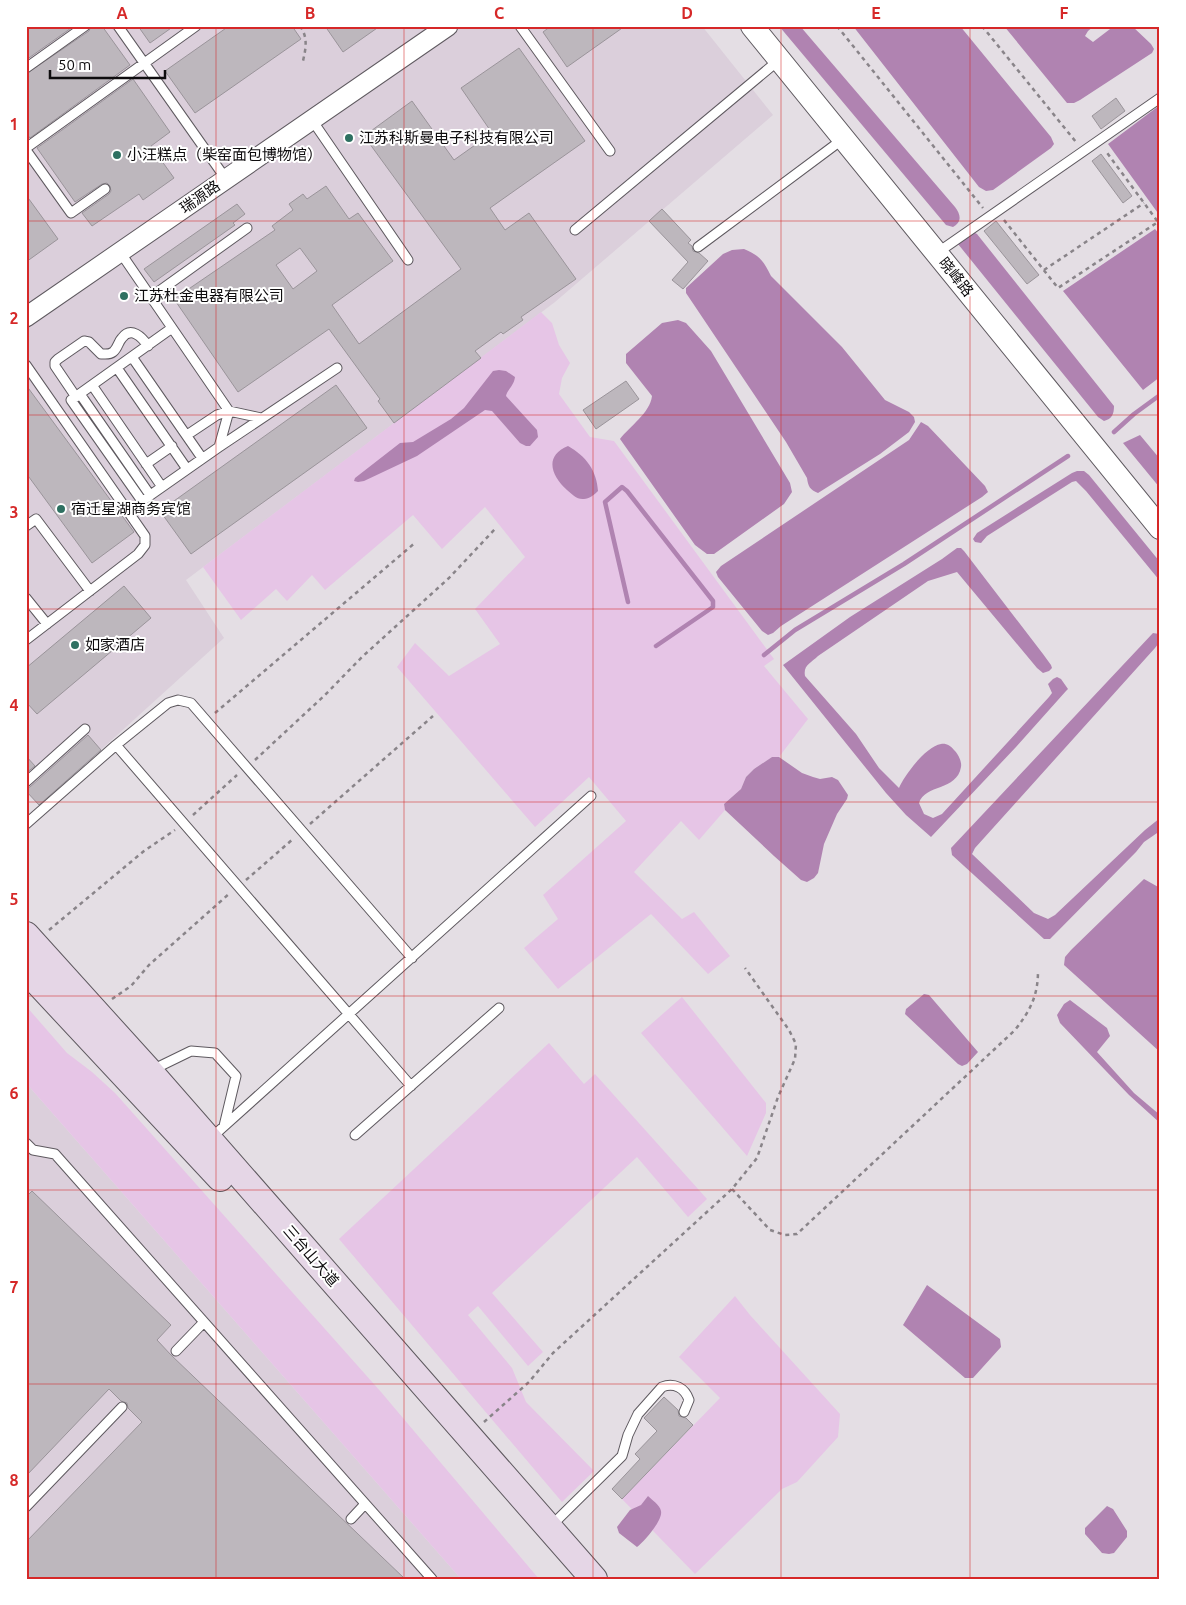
<svg xmlns="http://www.w3.org/2000/svg" width="1186" height="1605" font-family="Ubuntu,'Noto Sans SC',sans-serif">
<style>
.built{fill:#dbcfdb}
.green{fill:#e6c5e6}
.water{fill:#b083b1}
.lines{fill:none;stroke-linecap:round;stroke-linejoin:round}
.stream{stroke:#b083b1;stroke-width:4.5}
.building{fill:#bdb7bd;stroke:#9a949a;fill-rule:evenodd}
.service-casing{stroke:#5e595f;stroke-width:11}
.minor-casing{stroke:#5e595f;stroke-width:21}
.tertiary-casing{stroke:#5e595f;stroke-width:24}
.secondary-casing{stroke:#5e595f;stroke-width:28}
.path{stroke:#898489;stroke-width:2.5;stroke-dasharray:4 4;stroke-linecap:butt}
.service{stroke:#fff;stroke-width:9}
.minor{stroke:#fff;stroke-width:19}
.tertiary{stroke:#fff;stroke-width:22}
.secondary{stroke:#e5d6e6;stroke-width:26}
.grid{fill:none;stroke:#d62828;stroke-width:1;stroke-opacity:0.55}
.poi-dot{fill:#2e7061;stroke:#fff;stroke-width:2}
.labels{text-anchor:middle;stroke-width:4;stroke-linejoin:round;paint-order:stroke}
.poi-label{font-size:15px;fill:#0e0c0e;stroke:#fff;text-anchor:start}
.street-label{font-size:15px;fill:#0e0c0e;stroke:#fff}
.neatline{fill:none;stroke:#d62828;stroke-width:2}
.grid-label{font-size:16px;text-anchor:middle;font-weight:bold;fill:#d62828}
</style>
<rect width="100%" height="100%" fill="#e4dee4"/>
<!-- built -->
<path class="built" d="M26 26H702L773 115 555 302 186 580 224 638 39 806 26 791Z
M26 1083 461 1579H26Z"/>
<!-- green -->
<path class="green" d="M541 312 552 323 559 345 570 363 562 378 559 394 590 437 614 441 774 659 764 666 808 719 779 757H772L754 769 746 777 741 789 724 804 725 810 699 840 681 821 634 872 682 919 694 912 730 956 708 974 651 914 558 989 524 948 558 919 543 895 626 821 589 777 535 827 397 667 415 643 449 676 500 644 475 609 525 557 485 507 442 549 413 515 325 590 312 575 287 601 276 589 241 620 203 567Z
M682 997 766 1103V1113L747 1156 641 1033Z
M26 1006 67 1053 92 1072 115 1093 381 1392 539 1579H461L26 1083Z
M549 1043 584 1084 595 1074 707 1199 688 1217 637 1157 492 1293 543 1352 528 1366 478 1306 468 1315 512 1368 526 1402 594 1471 562 1502 339 1239Z
M735 1296 750 1315 840 1414 838 1437 797 1482 782 1489 695 1574 622 1499 720 1398 679 1357Z"/>
<!-- water -->
<path class="water" d="M779 26H800L955 207C961 215 962 222 953 227L946 225Z
M853 26H960L1051 137 1054 144 1051 148 993 190 986 191 979 187Z
M1004 26H1094L1088 31 1085 36 1093 42 1114 26H1132L1151 44 1154 49 1152 53 1080 100 1074 103H1067Z
M1160 105V216L1108 144Z
M1155 229 1160 235V377L1143 390 1063 291Z
M973 232 977 234 1114 406C1114 414 1112 419 1104 421L1098 417 958 244Z
M744 249C760 256 763 260 771 276L842 347 885 400 909 412 914 417 915 422 909 432 880 454 818 493C810 490 808 486 807 478L786 442 686 293V288L723 254 732 250Z
M678 320 686 323 711 351 790 483 792 492 784 504 714 554H707L695 545 620 439C630 426 650 413 652 396L626 363V354L662 323Z
M499 370 506 371 515 377C514 386 507 390 506 396L537 430 538 437 530 446H526L520 443 492 411 485 410 417 456 364 481 358 482 354 481 355 478 400 443 413 442 451 419 464 408 493 371Z
M921 422 928 426 985 486 988 492 982 497 781 626 773 633 768 635 762 631 718 577 716 572 721 566 909 440Z
M1140 435 1160 459V488L1123 443Z
M568 446C586 456 597 471 598 491 594 495 589 499 584 499 577 500 572 494 567 490 551 475 544 456 568 446Z
M1077 471H1084L1089 475 1160 562V581L1086 491 1076 481 1072 482 987 536 981 543 975 542 973 539 977 533 1072 473Z
M957 548H961L964 551 1043 654 1051 665 1052 668 1049 671 1043 673 1037 668 957 572 928 581 818 656C811 663 803 665 805 676L856 734 879 768 899 788C904 776 926 746 941 744 946 743 951 746 954 750 958 754 962 761 961 767 957 791 925 784 919 803L924 814 933 818 942 814 1049 697 1052 693 1048 684 1053 679 1057 677 1061 679 1068 689 1066 691 1016 747 931 837 906 815 886 793 783 665 850 617 942 559Z
M1153 633 1159 634C1161 640 1159 643 1155 648L975 848 972 854 1034 913 1048 919 1055 915 1145 830 1160 818V831L1144 842 1136 852 1050 939H1044L952 855 951 848Z
M772 757H779L802 773 813 777 820 779 832 777 838 780 848 795 847 799 837 814 824 844 818 873 814 878 807 882 801 880 774 856 725 810 724 804 741 789 746 777 754 769Z
M1144 879 1160 888V1052L1064 965 1065 957 1071 950Z
M924 994 929 995 978 1052 967 1064 962 1066 958 1064 905 1014 906 1009Z
M1070 1000 1107 1028 1110 1036 1097 1052 1134 1093 1160 1115V1123L1129 1095 1060 1023 1057 1015 1064 1004Z
M927 1285 1000 1339 1001 1347 973 1378H965L903 1325Z
M648 1496C652 1500 660 1505 661 1511 663 1520 644 1542 637 1547L619 1533 617 1527 630 1510 641 1505Z
M1107 1506 1113 1509 1127 1531V1537L1114 1553 1109 1554 1102 1553 1085 1534V1528Z"/>
<g class="lines">
<!-- stream -->
<path class="stream" d="M1114 432 1134 414 1160 395
M628 602 605 502 622 487 627 491 713 601V607L656 646
M764 655 795 630 904 564 1068 456"/>
</g>
<!-- building -->
<path class="building" d="M26 26H74L26 60Z
M91 26H102L130 65 30 138 26 133V74L89 31Z
M138 26H174L150 43Z
M229 26H292L301 39 195 113 165 71Z
M325 26H380L343 52Z
M551 26H625L567 67 543 32Z
M519 48 585 141 490 208 505 230 529 213 576 279 521 317 523 320 503 334 501 332 475 351 481 358 394 423 378 401 380 399 329 329 238 392 174 299 275 230 272 226 293 210 289 204 303 194 307 199 326 186 349 219 358 213 393 261 332 305 359 344 461 269 364 136 412 101 454 160 492 133 461 88ZM300 248 317 271 293 289 276 265Z
M133 79 170 132 151 146 174 178 143 200 139 194 92 226 82 213 109 194 111 191 110 186 107 183 102 184 75 202 37 148Z
M1116 98 1125 111 1101 129 1092 116Z
M1101 154 1132 196 1123 203 1092 161Z
M26 195 58 239 26 262Z
M237 204 245 214 233 223 235 225 154 282 144 269Z
M662 209 691 240 688 243 692 246 693 251 699 253 708 261 683 289 672 280 688 262 649 221Z
M996 221 1039 275 1027 284 984 231Z
M626 381 639 399 596 429 583 410Z
M26 385 134 532 92 563 26 473Z
M336 385 367 428 191 554 160 511Z
M124 586 151 618 37 714 26 702V668Z
M88 735 101 750 39 805 26 791V788L30 787Z
M26 756 35 766 26 773Z
M32 1191 171 1325 157 1340 171 1355 405 1579H26V1542L142 1422 128 1408 127 1403 121 1401 109 1389 26 1476V1197Z
M664 1397 678 1410 679 1416 686 1418 693 1425 622 1499 612 1489 640 1459 635 1454 657 1431 644 1418Z"/>
<g class="lines">
<defs>
<path id="service" d="M118 26 226 179
M520 26 610 151
M26 68 85 26
M312 120 408 260
M26 148 196 26
M26 150 71 213 105 189
M575 230 779 60
M698 247 843 139
M120 252 229 411 219 447
M937 253 1160 98
M151 297 247 228
M172 328 71 400 142 501 219 447 337 368
M132 357 202 458
M26 365 145 536V545L138 554 26 640
M117 368 187 469
M92 385 162 487
M80 394 150 495
M76 397 55 366V362L58 359 84 341 89 342 101 354C106 354 109 355 113 352 118 348 118 342 122 338 131 326 142 337 148 346
M187 435 217 415 229 411 261 418
M146 464 172 446
M26 526 36 519 90 591
M26 598 47 624
M116 745 411 1086
M26 782 85 729
M26 824 116 745 168 703 178 700 191 703 412 958
M152 1070 191 1051 215 1053 236 1076 224 1126
M355 1135 499 1008
M211 1138 591 796
M26 1143 33 1150 55 1154 432 1579
M176 1351 204 1322
M26 1507 122 1407
M351 1519 365 1504
M551 1526 622 1456 628 1435 638 1414 662 1387C674 1382 685 1388 689 1400L684 1412"/>
<path id="minor" d="M26 317 448 26"/>
<path id="tertiary" d="M752 26 1160 528"/>
<path id="secondary" d="M26 935 149 1071 594 1579
M26 970 220 1178"/>
</defs>
<!-- service casing -->
<use href="#service" class="service-casing"/>
<!-- minor casing -->
<use href="#minor" class="minor-casing"/>
<!-- tertiary casing -->
<use href="#tertiary" class="tertiary-casing"/>
<!-- secondary casing -->
<use href="#secondary" class="secondary-casing"/>
<!-- path -->
<path class="path" d="M300 26C308 37 306 48 303 61
M837 26 983 208
M982 26 1076 142
M1004 220 1058 288 1158 222 1105 150
M1044 270 1144 203
M215 713 416 542
M255 760 325 695 362 657 449 578 495 529
M193 815 237 775
M310 824 433 716
M246 880 293 839
M49 930 144 851 175 830
M112 999 131 986 149 965 230 893
M732 1189 770 1230 785 1235 797 1234 1015 1030C1030 1011 1038 996 1038 971
M484 1422 529 1382 553 1353 732 1189 757 1158 778 1097 795 1059 796 1044 789 1030 745 968"/>
<!-- service -->
<use href="#service" class="service"/>
<!-- minor -->
<use href="#minor" class="minor"/>
<!-- tertiary -->
<use href="#tertiary" class="tertiary"/>
<!-- secondary -->
<use href="#secondary" class="secondary"/>
</g>
<!-- grid -->
<path class="grid" d="M216 26V1579M404 26V1579M593 26V1579M781 26V1579M970 26V1579M26 221H1160M26 415H1160M26 609H1160M26 802H1160M26 996H1160M26 1190H1160M26 1384H1160"/>
<!-- markers -->
<g class="poi-dot">
<circle cx="349" cy="138" r="5"/>
<circle cx="117" cy="155" r="5"/>
<circle cx="124" cy="296" r="5"/>
<circle cx="61" cy="509" r="5"/>
<circle cx="75" cy="645" r="5"/>
</g>
<g class="labels">
<!-- poi labels -->
<g class="poi-label">
<text x="359" y="143">江苏科斯曼电子科技有限公司</text>
<text x="127" y="160">小汪糕点（柴窑面包博物馆）</text>
<text x="134" y="301">江苏杜金电器有限公司</text>
<text x="71" y="514">宿迁星湖商务宾馆</text>
<text x="85" y="650">如家酒店</text>
</g>
<!-- street labels -->
<g class="street-label">
<text transform="translate(200 197) rotate(-35)" y="5">瑞源路</text>
<text transform="translate(956 277) rotate(51)" y="5">晓峰路</text>
<text transform="translate(311 1256) rotate(49)" y="5">三台山大道</text>
</g>
</g>
<!-- border -->
<rect width="1186" height="1605" fill="none" stroke="#ffffff" stroke-width="55"/>
<!-- scale -->
<path d="M50 70v8h115v-8" fill="none" stroke="#0e0c0e" stroke-width="2.5"/>
<text x="58" y="70" font-size="15" fill="#0e0c0e" stroke="#ffffff" stroke-width="4" paint-order="stroke">50 m</text>
<rect x="28" y="28" width="1130" height="1550" class="neatline"/>
<g class="grid-label">
<text x="122" y="19">A</text>
<text x="310" y="19">B</text>
<text x="499" y="19">C</text>
<text x="687" y="19">D</text>
<text x="876" y="19">E</text>
<text x="1064" y="19">F</text>
<text x="14" y="130">1</text>
<text x="14" y="324">2</text>
<text x="14" y="518">3</text>
<text x="14" y="711">4</text>
<text x="14" y="905">5</text>
<text x="14" y="1099">6</text>
<text x="14" y="1293">7</text>
<text x="14" y="1486">8</text>
</g>
</svg>
